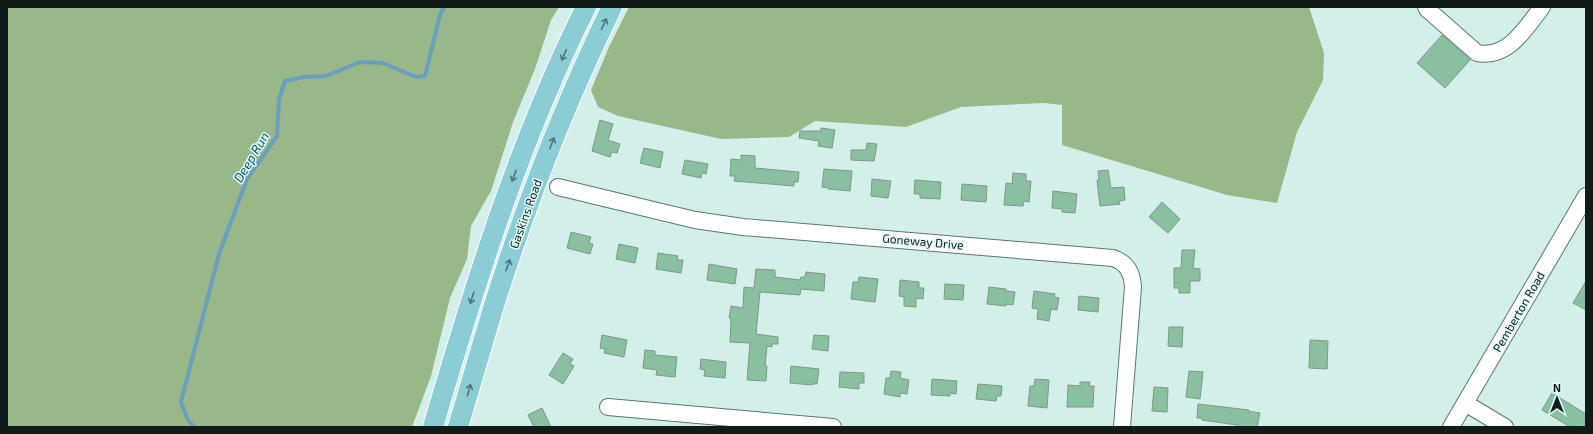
<svg xmlns="http://www.w3.org/2000/svg" width="1593" height="434" font-family="'Exo 2',sans-serif">
<style>
.forest{fill:#99b789}
.lines{fill:none;stroke-linecap:round;stroke-linejoin:round}
.stream{stroke:#68a0bd;stroke-width:4}
.building{fill:#89c0a0;stroke:#819689}
.minor-casing{stroke:#5c7571;stroke-width:18}
.major-casing{stroke:#fff;stroke-width:22}
.minor{stroke:#fff;stroke-width:16}
.major{stroke:#8ccdd5;stroke-width:20}
.oneway{stroke:#4e7478}
.labels{text-anchor:middle;stroke-width:3;stroke-linejoin:round;paint-order:stroke}
.street-label{font-size:12px;fill:#111c1a;stroke:#e0fcf7}
.water-label{font-size:13px;font-style:italic;fill:#085472;stroke:#e0fcf7}
</style>
<rect width="100%" height="100%" fill="#d3efea"/>
<!-- forest -->
<path class="forest" d="M7 7H559L551 20 535 69 513 122 491 191 471 226 467 259 450 298 431 376 412 427H7Z
M629 7H1309L1324 53 1323 80 1297 132 1277 203 1227 195 1062 145V105L1044 103 961 107 906 127 815 121 789 137 721 139 618 116 598 107 591 90 609 47Z"/>
<g class="lines">
<!-- stream -->
<path class="stream" d="M194 427 188 420 181 402 219 254 247 179 277 136 279 99 285 81 304 77 326 76 360 62 383 63 416 77 425 76 440 15 444 7"/>
</g>
<!-- building -->
<path class="building" d="M1442 35 1470 60 1445 88 1417 63Z
M600 120 613 124 608 140 620 144 617 153 612 152 610 157 592 151Z
M821 128 835 130 832 148 818 146 819 141 799 138 800 131H821Z
M867 143 877 144 874 161 851 160V150H866Z
M644 148 663 152 660 168 640 163Z
M741 155 755 156V168L799 172 798 182H794V186L734 181 735 176H730L731 159 741 160Z
M685 160 708 164 706 174 702 173 701 178 682 174Z
M824 169 852 171 850 191 828 189 829 188 822 187Z
M1108 170 1111 188 1124 187 1125 200 1119 201 1120 204 1100 206 1097 180H1099L1098 171Z
M1013 173 1026 174V181H1031L1029 202 1024 201 1023 206 1004 205 1006 183 1012 184Z
M872 179 891 181 888 198 871 196Z
M915 180 941 182 940 199 920 198V194H914Z
M962 184 987 186 986 202 961 200Z
M1053 191 1077 194 1075 213 1062 212V209L1052 208Z
M1162 202 1180 219 1168 233 1149 217Z
M571 232 591 237 589 243 593 244 590 254 567 248Z
M619 244 638 248 635 263 616 259Z
M1182 250H1195L1193 268 1200 269V281H1190V293H1179V288H1174V268H1181Z
M658 253 678 256 677 260H683L681 273 656 269Z
M709 264 737 269 735 284 707 280Z
M756 269 775 270V277L800 280 801 277H805L806 272 825 274 824 291 801 289 800 295 760 292 756 334 778 337V344H772V347L767 346 765 366H767L766 381 747 380 750 343 730 342 731 318H729L731 306 743 308 744 287 754 288Z
M859 277 878 279 875 302 851 299 853 282H858Z
M900 280 919 282V288H924L923 299 916 298V307L904 306V297L899 296Z
M1586 281V310L1573 303Z
M945 284 964 285 963 300 944 299Z
M989 287 1006 289V291L1015 292 1013 305 1006 304V306L987 304Z
M1034 291 1055 294 1054 297 1059 298 1057 310 1051 309 1049 321 1037 319 1038 309 1032 308Z
M1079 296 1099 298 1098 312 1078 310Z
M1169 327H1183L1182 347 1168 346Z
M602 335 627 340 624 357 604 353 605 349 600 348Z
M814 335 829 336 828 351 812 349Z
M1310 340 1328 341 1327 369 1309 368Z
M645 350 655 351V355L677 357 675 377 656 375 657 370 643 368Z
M563 353 573 359 570 364 574 366 563 384 549 375Z
M701 359 726 362 725 378 704 376 705 370 700 369Z
M791 366 819 369 817 384H812V385L790 383Z
M891 371 901 372 900 378 909 380 907 394 900 393V397L884 394 886 378H890Z
M1189 371 1203 372 1200 399 1186 397Z
M840 372 864 373V383H859V389L839 387Z
M932 379 957 381 956 394 950 393V396L931 395Z
M1035 379 1049 380 1047 408 1028 406 1030 386H1034Z
M1080 382H1090L1089 386H1094L1093 407H1067L1068 385 1080 386Z
M978 384 1002 386 1001 396H997L996 401 976 399Z
M1154 387 1168 388 1167 412 1152 411Z
M1552 393 1586 414V427H1570L1542 410Z
M1198 404 1249 410 1248 411 1260 413 1257 427H1237V425L1202 420V418H1197Z
M542 408 551 427H534L528 415Z"/>
<g class="lines">
<defs>
<path id="minor" d="M1426 7 1427 9 1477 53C1508 59 1525 29 1542 7
M558 187 695 220 743 227 1113 258C1127 263 1132 272 1133 287L1122 427
M1465 403 1505 427
M608 407 833 427
M1451 427 1586 196"/>
<path id="major" d="M433 427C475 284 519 141 586 7
M458 427C471 384 483 341 496 299 528 199 566 101 612 7"/>
</defs>
<!-- minor casing -->
<use href="#minor" class="minor-casing"/>
<!-- major casing -->
<use href="#major" class="major-casing"/>
<!-- minor -->
<use href="#minor" class="minor"/>
<!-- major -->
<use href="#major" class="major"/>
</g>
<!-- one-way arrows -->
<defs><path id="oneway-shaft" d="M-6 0H5M1.5-3L5.5 0L1.5 3" fill="none" stroke-width="1.6" stroke-linecap="round" stroke-linejoin="round"/></defs>
<g class="oneway">
<use href="#oneway-shaft" transform="translate(604 24) rotate(-64)"/>
<use href="#oneway-shaft" transform="translate(564 55) rotate(114)"/>
<use href="#oneway-shaft" transform="translate(552 143) rotate(-69)"/>
<use href="#oneway-shaft" transform="translate(514 176) rotate(110)"/>
<use href="#oneway-shaft" transform="translate(508 265) rotate(-71)"/>
<use href="#oneway-shaft" transform="translate(472 298) rotate(108)"/>
<use href="#oneway-shaft" transform="translate(469 390) rotate(-74)"/>
</g>
<g class="labels">
<!-- street labels -->
<g class="street-label">
<text transform="translate(526 214) rotate(-70)" y="4">Gaskins Road</text>
<text transform="translate(923 242) rotate(5)" y="4">Goneway Drive</text>
<text transform="translate(1519 312) rotate(-60)" y="4">Pemberton Road</text>
</g>
<!-- water labels -->
<g class="water-label">
<text transform="translate(251 157) rotate(-59)" y="5">Deep Run</text>
</g>
</g>
<!-- border -->
<rect width="1593" height="434" fill="none" stroke="#111c1a" stroke-width="16"/>
<!-- north arrow -->
<g transform="translate(1557 398)" stroke="#e0fcf7" stroke-width="3" paint-order="stroke">
<path d="M0-3L7 15L0 10L-7 15Z" fill="#111c1a"/>
<text y="-6" font-size="11" font-weight="bold" text-anchor="middle" fill="#111c1a">N</text>
</g>
</svg>
